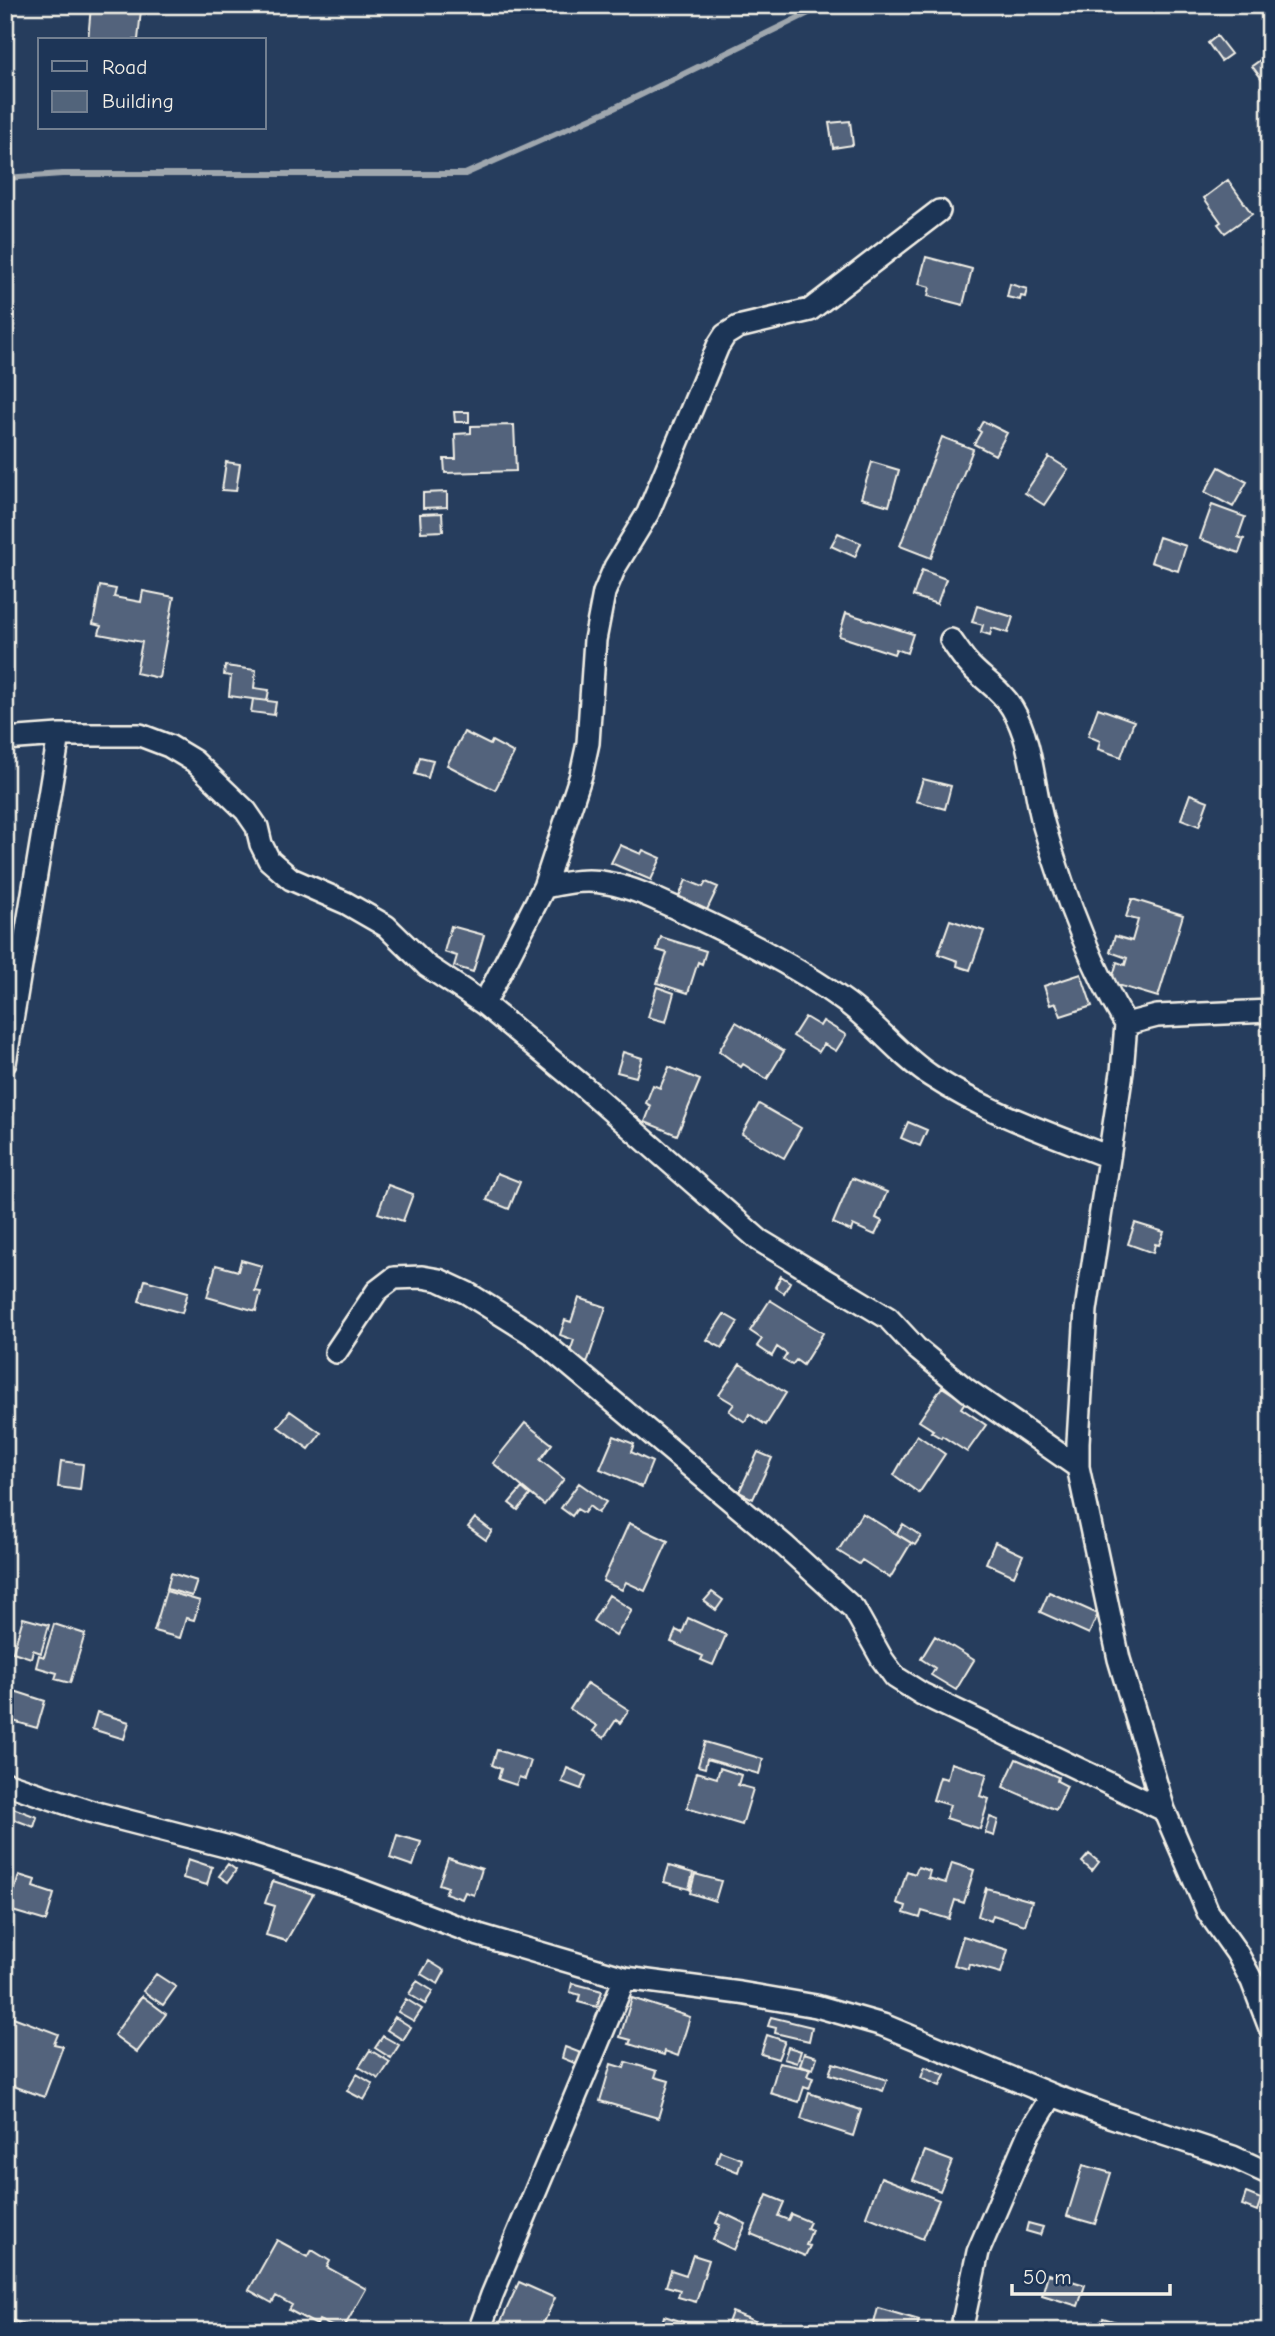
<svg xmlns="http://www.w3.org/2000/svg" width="1275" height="2336" font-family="'Comic Neue',sans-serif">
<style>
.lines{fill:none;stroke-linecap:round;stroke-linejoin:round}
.stream{stroke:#9fa7ae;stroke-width:6}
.building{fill:#52647b;stroke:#f4f1e8;stroke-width:2}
.minor-casing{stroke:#f4f1e8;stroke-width:26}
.minor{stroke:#1d3557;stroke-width:21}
</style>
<rect width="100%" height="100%" fill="#263d5d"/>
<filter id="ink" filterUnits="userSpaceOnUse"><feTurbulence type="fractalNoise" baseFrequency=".0143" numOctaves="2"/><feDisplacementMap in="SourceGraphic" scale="14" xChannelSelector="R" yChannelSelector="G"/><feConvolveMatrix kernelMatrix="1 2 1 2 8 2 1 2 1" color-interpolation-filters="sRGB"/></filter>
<g filter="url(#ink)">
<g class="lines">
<!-- stream -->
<path class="stream" d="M5 178 62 174H465L614 108 825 5"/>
</g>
<!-- building -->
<path class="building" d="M91 6 141 10 138 40H88Z
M1217 36 1231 54 1221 61 1208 43Z
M1270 53V79L1265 83 1252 66Z
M850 121 853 145 833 148 829 123Z
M1228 180 1252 214 1225 233 1218 224 1221 222 1204 198Z
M926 257 972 269 963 305 928 296 930 287 919 284Z
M1010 284 1027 289 1025 297 1021 296 1020 300 1007 297Z
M454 412H469V422H455Z
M983 421 1007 433 995 455 974 444 981 432 978 430Z
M514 425 516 471 445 473 444 459H456L455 434 471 433V426Z
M942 437 973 449 931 558 900 546Z
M1049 457 1068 469 1044 505 1025 493Z
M226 462 240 464 236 491 222 490Z
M872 462 899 470 889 506 861 498Z
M1219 467 1247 482 1233 507 1205 492Z
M447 492V507L423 508V493Z
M1212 505 1245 517 1238 537 1244 539 1239 553 1200 539Z
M442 513 443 531 421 532 420 514Z
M838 533 861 543 855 557 831 546Z
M1159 537 1186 546 1178 571 1151 562Z
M922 570 946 579 937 604 913 596Z
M100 586 116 589 114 597 141 602 143 591 174 597 159 678 136 673 142 642 99 634 101 626 93 624Z
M977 606 1013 617 1008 633 992 628 990 635 981 632 983 625 972 622Z
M846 613 913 634 907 653 896 649 894 654 839 636Z
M225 666 256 670 254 688 269 690 267 701 229 696 231 676 224 675Z
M253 699 276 702 274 715 251 712Z
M1098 708 1134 721 1121 757 1098 749 1100 741 1088 736Z
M464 732 490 745 492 741 514 753 495 790 447 765Z
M420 757 433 760 428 778 415 774Z
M923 779 951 786 945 809 916 801Z
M1190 794 1208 801 1199 826 1181 819Z
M620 845 641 854 643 850 661 858 651 880 611 863Z
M686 880 703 887 706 882 718 887 705 914 677 901Z
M1132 899 1183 915 1158 997 1111 983 1117 962 1125 965 1127 958 1110 952 1115 936 1132 941 1138 920 1126 917Z
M950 920 984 931 970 970 957 966 958 961 938 954Z
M451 926 484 935 473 972 454 966 457 956 444 952Z
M661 937 706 951 702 964 698 962 688 993 657 983 667 953 657 950Z
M1081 974 1092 1006 1061 1016 1056 1003 1050 1005 1044 986Z
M657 987 674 993 666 1022 648 1017Z
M805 1017 820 1026 823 1021 846 1035 836 1051 824 1044 819 1052 793 1036Z
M736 1022 784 1051 767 1079 743 1064 741 1067 719 1051Z
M623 1052 642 1058 636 1077 617 1072Z
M669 1067 700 1080 677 1135 645 1122 651 1106 646 1103 653 1085 660 1088Z
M759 1104 801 1128 784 1158 742 1134Z
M908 1122 927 1130 920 1146 901 1138Z
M497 1173 520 1182 509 1209 487 1200Z
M852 1178 887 1192 876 1218 882 1221 875 1235 853 1225 851 1231 833 1223Z
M388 1185 413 1194 403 1221 378 1213Z
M1135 1223 1164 1232 1159 1245 1155 1244 1153 1253 1128 1244Z
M241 1260 262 1266 255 1291 261 1292 256 1311 207 1297 216 1265 238 1271Z
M781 1276 790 1282 784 1293 775 1287Z
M145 1280 188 1292 182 1313 139 1301Z
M579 1298 606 1307 587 1363 568 1357 574 1340 560 1335 565 1320 571 1322Z
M770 1300 823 1333 803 1365 796 1360 792 1365 783 1360 787 1354 777 1347 772 1356 757 1346 762 1339 750 1331Z
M724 1314 738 1322 722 1348 707 1340Z
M740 1364 786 1393 766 1425 749 1414 745 1422 729 1411 734 1404 719 1395Z
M942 1387 965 1402 961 1408 986 1425 967 1452 942 1436 941 1438 931 1432 933 1430 919 1421Z
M290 1411 321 1433 309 1449 278 1427Z
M525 1423 552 1444 540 1460 564 1479 544 1505 493 1463Z
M917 1435 945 1454 919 1493 894 1475Z
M614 1436 634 1444 631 1452 652 1462 642 1487 600 1469Z
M758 1452 772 1458 753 1499 739 1492Z
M61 1461 83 1464 80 1490 58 1487Z
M579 1483 606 1502 598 1513 589 1506 584 1513 577 1509 572 1516 561 1508Z
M522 1488 530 1495 518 1510 509 1503Z
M862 1513 911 1543 890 1578 862 1560 859 1564 838 1551Z
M475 1518 492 1531 486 1540 468 1527Z
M629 1523 668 1541 645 1591 626 1582 622 1590 603 1581Z
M903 1524 921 1536 915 1545 897 1534Z
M995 1542 1023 1555 1014 1576 986 1563Z
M171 1573 197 1581 192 1596 167 1589Z
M166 1591 200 1601 194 1620 186 1618 180 1638 154 1631Z
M712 1592 723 1600 716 1610 704 1601Z
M1049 1592 1098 1614 1089 1634 1040 1612Z
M609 1595 632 1610 616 1636 593 1621Z
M23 1618 49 1625 41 1653 33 1650 31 1658 13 1652Z
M688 1618 726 1635 713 1665 701 1660 703 1656 671 1642 676 1630 682 1633Z
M54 1624 85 1634 70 1683 55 1679 57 1673 36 1667 39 1655 44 1657Z
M935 1636 974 1660 956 1690 931 1675 935 1668 921 1659Z
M587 1683 629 1710 620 1723 616 1720 604 1738 593 1731 597 1726 570 1709Z
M5 1688 45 1701 37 1728 13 1721 12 1724 5 1721Z
M97 1712 129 1722 124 1739 92 1729Z
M705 1742 763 1759 759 1774 707 1759 705 1768 698 1766Z
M497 1750 531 1761 525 1779 519 1777 516 1785 498 1779 501 1769 492 1765Z
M1016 1759 1058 1777 1057 1781 1067 1786 1056 1810 1003 1787Z
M951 1763 987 1774 980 1796 989 1799 980 1829 946 1818 950 1805 933 1800 940 1777 947 1779Z
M567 1768 586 1776 581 1789 562 1782Z
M720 1768 741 1775 738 1785 753 1789 742 1825 687 1808 697 1772 717 1778Z
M5 1805 37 1817 34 1827 5 1816Z
M990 1817 998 1820 994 1836 985 1833Z
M397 1835 421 1842 413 1866 390 1858Z
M1089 1854 1099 1862 1092 1871 1082 1862Z
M448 1858 482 1869 474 1895 465 1892 462 1899 445 1893 448 1887 439 1884Z
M188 1859 212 1867 207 1885 183 1878Z
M952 1863 974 1870 964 1903 955 1900 949 1919 922 1911 920 1918 904 1913 906 1906 897 1903 907 1871 915 1874 918 1867 930 1871 928 1878 946 1883Z
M228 1864 236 1870 228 1882 219 1876Z
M669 1866 693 1873 689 1889 664 1882Z
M695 1874 721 1881 715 1901 690 1893Z
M19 1875 35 1880 33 1887 54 1894 46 1921 9 1910Z
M273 1881 313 1894 286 1941 266 1935 275 1906 265 1903Z
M986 1888 1032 1901 1025 1925 993 1915 991 1921 978 1916Z
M963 1936 1008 1950 1001 1973 969 1964 968 1969 954 1965Z
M429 1961 445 1971 438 1984 421 1974Z
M156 1974 176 1987 163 2005 143 1991Z
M417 1981 433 1991 425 2004 409 1994Z
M572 1983 602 1991 597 2007 578 2002 580 1995 570 1992Z
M142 1996 166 2014 137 2052 114 2035Z
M632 1998 690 2017 678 2056 665 2051 664 2055 629 2044 631 2040 620 2037Z
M406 1999 422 2009 414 2021 398 2012Z
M13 2017 58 2034 54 2044 63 2046 44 2097 5 2083V2039Z
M395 2017 411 2027 403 2040 387 2030Z
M771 2017 812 2027 809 2041 775 2033 776 2028 768 2026Z
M767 2035 785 2041 778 2059 761 2054Z
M383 2036 399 2045 391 2058 375 2048Z
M565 2047 581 2053 577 2064 562 2058Z
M788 2047 801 2051 797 2063 784 2059Z
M370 2050 390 2062 379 2079 359 2067Z
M804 2053 817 2057 813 2069 800 2065Z
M626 2062 657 2071 655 2077 669 2081 658 2118 600 2101 611 2064 624 2068Z
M779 2063 810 2069 807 2076 813 2078 809 2089 804 2087 799 2102 770 2093Z
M833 2063 887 2080 883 2091 829 2074Z
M925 2067 945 2075 940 2086 921 2078Z
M357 2074 373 2084 364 2100 347 2091Z
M809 2093 861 2110 853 2136 801 2119Z
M720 2151 742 2159 738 2172 716 2163Z
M925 2151 952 2161 940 2191 913 2180Z
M1083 2165 1111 2173 1095 2224 1067 2216Z
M881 2177 939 2200 923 2239 866 2216Z
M1246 2193 1261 2199 1257 2211 1242 2205Z
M767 2195 784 2202 778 2216 788 2220 791 2214 810 2222 807 2228 812 2230 806 2245 810 2246 805 2256 751 2234Z
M721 2212 746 2224 734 2250 713 2240 720 2225 716 2223Z
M1028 2223 1043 2227 1040 2235 1026 2231Z
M277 2240 308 2257 312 2250 330 2261 327 2267 366 2289 342 2331 319 2320 317 2325 289 2310 292 2305 276 2296 272 2303 249 2290Z
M693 2255 709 2260 696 2302 678 2297 680 2290 666 2286 671 2270 686 2275Z
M1048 2274 1085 2285 1078 2306 1042 2295Z
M519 2282 555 2298 540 2331H505L498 2328Z
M878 2308 919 2320 916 2331H872Z
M732 2312 765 2325 763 2331H725Z
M664 2316 690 2324 687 2331H660Z
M1103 2318 1147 2331H1099Z
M14 2321 34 2328 33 2331H10Z"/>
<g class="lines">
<defs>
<path id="minor" d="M951 640C956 647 961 655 967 662 980 678 1001 689 1012 708 1033 743 1033 788 1044 826 1064 894 1089 963 1126 1024
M5 739 59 735H140L169 746 194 761 246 811 257 827 261 844 269 860 291 879 346 903 386 926 427 966 484 1004 583 1086 759 1240 888 1318 916 1348 967 1390 1078 1467
M544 887C565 883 586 878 607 883 635 888 660 901 686 913 741 938 798 967 847 1003 877 1025 900 1056 931 1076 986 1112 1048 1133 1109 1157
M484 1004 544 887 581 775 588 743 595 640 604 593 615 567 648 513 718 346 725 335 738 327 810 310 939 211
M1270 1011 1157 1016 1126 1024 1122 1072 1086 1310 1078 1442V1467L1119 1659 1164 1810 1208 1912 1237 1953 1252 1981 1270 2028
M5 1063 59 735
M336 1352 377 1291 394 1278 422 1277 439 1280 467 1293 534 1335 785 1546 854 1609 882 1659 895 1677 922 1694 1164 1810
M5 1783 89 1811 229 1847 344 1884 479 1935 625 1978 740 1993 816 2006 883 2025 1052 2095 1112 2117 1233 2157 1270 2174
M479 2331 492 2295 625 1978
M961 2331 978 2252 1029 2133 1052 2095"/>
</defs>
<!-- minor casing -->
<use href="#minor" class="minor-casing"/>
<!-- minor -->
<use href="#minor" class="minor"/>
</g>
</g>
<!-- margin -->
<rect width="1275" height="2336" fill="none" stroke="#1d3557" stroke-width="28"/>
<rect x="14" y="14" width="1247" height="2308" fill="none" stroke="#f4f1e8" stroke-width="2.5" filter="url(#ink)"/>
<!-- legend -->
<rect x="38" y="38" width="228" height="91" fill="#1d3557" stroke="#738091" stroke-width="2"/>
<rect x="52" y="61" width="35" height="10" fill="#1d3557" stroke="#738091" stroke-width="2"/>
<text x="102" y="74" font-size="21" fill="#f4f1e8">Road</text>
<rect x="52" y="91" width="35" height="21" fill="#52647b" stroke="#738091" stroke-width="2"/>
<text x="102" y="108" font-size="21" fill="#f4f1e8">Building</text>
<!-- scale -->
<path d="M1012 2284v10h158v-10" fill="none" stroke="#f4f1e8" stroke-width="3.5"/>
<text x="1023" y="2284" font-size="21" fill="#f4f1e8" stroke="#1d3557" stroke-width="5" paint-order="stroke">50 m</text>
</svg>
